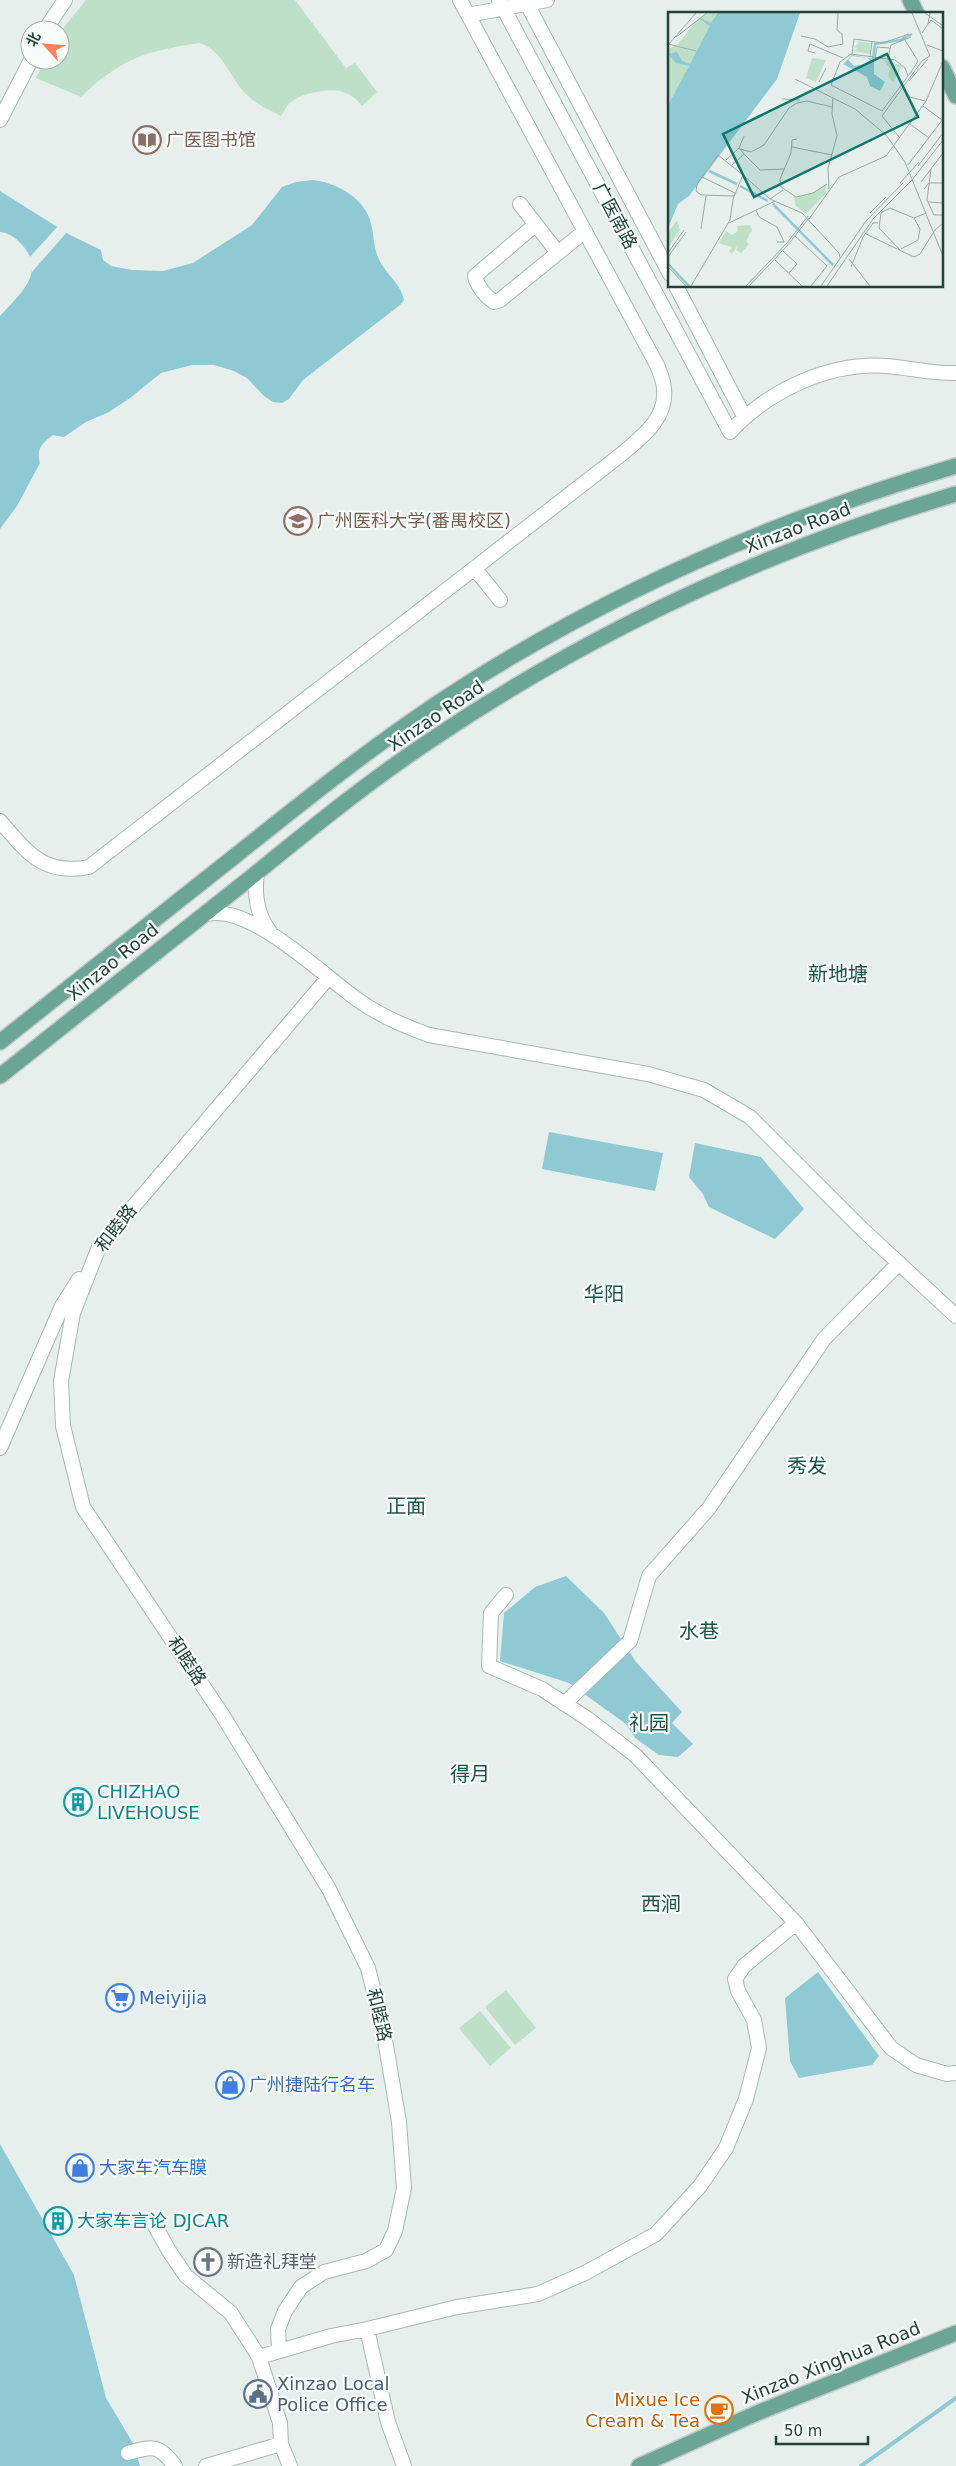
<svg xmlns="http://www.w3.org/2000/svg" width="956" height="2466" font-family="'DejaVu Sans','Noto Sans SC',sans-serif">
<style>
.green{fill:#bfe0c8}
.water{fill:#8ec9d4}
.pier{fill:#e6efeb}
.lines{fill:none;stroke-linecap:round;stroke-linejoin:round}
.stream{stroke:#8ec9d4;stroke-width:4}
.minor-casing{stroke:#a8b8b2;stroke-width:16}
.major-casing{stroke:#c2cac8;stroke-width:18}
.minor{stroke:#fff;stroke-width:14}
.major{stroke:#6aa596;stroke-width:15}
.labels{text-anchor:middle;stroke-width:4.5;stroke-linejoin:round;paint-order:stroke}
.education-label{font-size:18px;fill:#785e54;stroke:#f7fbf9;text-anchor:start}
.street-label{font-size:18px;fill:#24423a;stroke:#f7fbf9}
.culture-label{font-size:18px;fill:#0d838f;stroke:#f7fbf9;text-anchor:start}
.shop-label{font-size:18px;fill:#366cbe;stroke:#f7fbf9;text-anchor:start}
.worship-label{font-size:18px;fill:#5b616d;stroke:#f7fbf9;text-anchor:start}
.service-label{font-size:18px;fill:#4e5e75;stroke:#f7fbf9;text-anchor:start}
.food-label{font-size:18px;fill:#c56008;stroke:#f7fbf9;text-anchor:end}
.quarter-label{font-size:20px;fill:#1f5548;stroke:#f7fbf9}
.inset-river{fill:none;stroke:#8ec9d4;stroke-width:2.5}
.inset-road{fill:none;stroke:#98aaa4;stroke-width:1}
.view{fill:#0f766e;fill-opacity:0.15;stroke:#0f766e;stroke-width:2.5}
.inset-edge{fill:none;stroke:#24423a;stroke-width:2.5}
</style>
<rect width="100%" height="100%" fill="#e6efeb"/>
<!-- green -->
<path class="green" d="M86 0H295L346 68 355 63 377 92 362 106C357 100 351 94 343 92 329 88 301 93 290 103 286 106 284 112 281 116 270 110 257 105 248 96 230 80 224 50 199 43 146 51 120 59 81 97L36 78 45 60H60V32Z
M506 1990 536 2028 515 2045 485 2007Z
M480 2011 511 2048 490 2066 459 2028Z"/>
<!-- water -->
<path class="water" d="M313 180C336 183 362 196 370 220 374 232 373 246 378 257 384 273 401 283 404 300L400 305 303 380 289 399 282 403 273 402 264 396 247 378 234 371 214 365H192L161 373 130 398 109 412 86 422 64 437 53 435C42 443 36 449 40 463L17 506 0 529V316C18 296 47 273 23 246 16 238 10 233 0 232V191L70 235 101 250 103 260 111 266 132 270 163 271 193 263 252 225 282 187 296 182Z
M549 1132 663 1153 655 1191 542 1169Z
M695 1143 761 1157 804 1209 775 1239 709 1207 703 1194 689 1177Z
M566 1576 604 1613 636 1662 682 1712 672 1723 693 1744 678 1757 659 1755 635 1738 626 1724 569 1683 500 1661 504 1613 535 1587Z
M818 1972 879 2056 872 2065 799 2078 790 2061 785 1998Z
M0 2144 74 2275 106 2398 134 2445 140 2466H0Z"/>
<!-- pier -->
<path class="pier" d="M59 225 68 231 32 272 28 259Z"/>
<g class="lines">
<!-- stream -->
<path class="stream" d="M861 2466 956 2398"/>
<defs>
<path id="minor" d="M499 0 730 432C769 390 829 362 887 366 911 368 933 374 956 373
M525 0 670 274
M468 15 547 0
M45 30 65 0
M0 120 31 60
M520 204 558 253
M535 225 475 276C477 286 485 296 494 302L500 300 585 231
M676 286 744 416
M475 569 500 600
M0 821C27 852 43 876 89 867L623 453C643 436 667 418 664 389 664 381 660 373 657 365L460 0
M257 872C254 894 256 914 270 932
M203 915C248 900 322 975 358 1000 380 1016 404 1026 429 1035L648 1074 704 1090 750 1117 863 1230 956 1316
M0 1448 62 1306 79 1279
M506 1595 491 1613 489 1666 542 1689 588 1719 635 1755 796 1923 891 2048 916 2065 947 2074 956 2073
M564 1704 630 1641 649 1576 709 1508 824 1339 899 1263
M154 2224 169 2251 186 2276 231 2313 259 2357 280 2423 281 2444 290 2466
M367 2329 457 2307 538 2294 585 2273 656 2234 700 2186 726 2148 746 2099 759 2048 754 2020 738 1991 735 1979 744 1966 796 1923
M279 2350 278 2329 285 2311 301 2287 324 2272 366 2261 386 2250 395 2231 404 2188 399 2122 383 2028 368 1968 329 1889 223 1716 83 1507 63 1426 61 1381 73 1313 99 1247 328 978
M259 2357 331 2336 367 2329 388 2422 404 2466
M128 2453C153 2446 158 2444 175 2466
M206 2466 281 2444"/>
<path id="major" d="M910 0 917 14
M942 67 956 96
M0 1042C78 980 156 918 235 856 310 796 385 736 467 684 619 588 783 517 956 466
M0 1076C83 1010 166 944 249 879 309 830 369 781 434 738 594 630 770 549 956 494
M639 2466 757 2413 956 2333"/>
</defs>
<!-- minor casing -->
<use href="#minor" class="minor-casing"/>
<!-- major casing -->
<use href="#major" class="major-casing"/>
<!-- minor -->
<use href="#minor" class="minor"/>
<!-- major -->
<use href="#major" class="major"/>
</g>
<!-- icons -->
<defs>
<symbol id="library-ring" viewBox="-11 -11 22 22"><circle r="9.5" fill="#f7fbf9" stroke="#8d6e63" stroke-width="1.5"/><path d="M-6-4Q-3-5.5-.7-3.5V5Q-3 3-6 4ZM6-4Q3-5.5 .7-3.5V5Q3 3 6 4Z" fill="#8d6e63"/></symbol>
<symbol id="university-ring" viewBox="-11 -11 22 22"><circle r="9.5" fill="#f7fbf9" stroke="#8d6e63" stroke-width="1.5"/><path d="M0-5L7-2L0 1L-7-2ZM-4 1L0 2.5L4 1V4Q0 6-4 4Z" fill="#8d6e63"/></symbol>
<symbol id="building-ring" viewBox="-11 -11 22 22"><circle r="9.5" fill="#f7fbf9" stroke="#0f9aa8" stroke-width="1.5"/><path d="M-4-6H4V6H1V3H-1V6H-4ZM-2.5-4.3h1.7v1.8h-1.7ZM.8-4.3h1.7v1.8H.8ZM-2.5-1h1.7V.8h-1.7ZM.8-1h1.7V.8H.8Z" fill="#0f9aa8"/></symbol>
<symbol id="supermarket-ring" viewBox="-11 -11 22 22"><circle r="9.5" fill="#f7fbf9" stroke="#3f7fe0" stroke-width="1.5"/><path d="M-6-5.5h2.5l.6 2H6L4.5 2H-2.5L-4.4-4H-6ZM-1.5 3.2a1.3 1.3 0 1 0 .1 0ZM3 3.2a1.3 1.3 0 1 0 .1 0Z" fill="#3f7fe0"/></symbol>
<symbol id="shop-ring" viewBox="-11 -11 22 22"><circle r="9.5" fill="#f7fbf9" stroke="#3f7fe0" stroke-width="1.5"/><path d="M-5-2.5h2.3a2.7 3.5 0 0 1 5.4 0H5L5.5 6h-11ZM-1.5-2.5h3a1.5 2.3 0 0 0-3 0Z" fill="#3f7fe0"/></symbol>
<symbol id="church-ring" viewBox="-11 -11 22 22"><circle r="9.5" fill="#f7fbf9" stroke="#6b7280" stroke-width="1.5"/><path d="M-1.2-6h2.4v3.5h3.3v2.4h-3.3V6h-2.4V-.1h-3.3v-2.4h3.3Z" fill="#6b7280"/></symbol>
<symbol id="civic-ring" viewBox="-11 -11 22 22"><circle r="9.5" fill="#f7fbf9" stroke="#5c6f8a" stroke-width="1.5"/><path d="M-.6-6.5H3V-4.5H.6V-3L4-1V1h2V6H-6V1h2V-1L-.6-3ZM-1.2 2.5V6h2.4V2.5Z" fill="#5c6f8a"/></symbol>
<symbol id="cafe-ring" viewBox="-11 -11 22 22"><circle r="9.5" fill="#f7fbf9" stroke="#e8710a" stroke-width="1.5"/><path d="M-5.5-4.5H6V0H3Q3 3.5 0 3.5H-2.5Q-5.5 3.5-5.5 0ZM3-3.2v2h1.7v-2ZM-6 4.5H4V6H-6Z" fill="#e8710a"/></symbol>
</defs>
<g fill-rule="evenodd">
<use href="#library-ring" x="131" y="124" width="32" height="32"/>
<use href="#university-ring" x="282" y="505" width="32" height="32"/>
<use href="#building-ring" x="62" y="1786" width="32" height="32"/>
<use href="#supermarket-ring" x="104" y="1982" width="32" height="32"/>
<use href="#shop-ring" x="214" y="2069" width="32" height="32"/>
<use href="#shop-ring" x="64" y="2152" width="32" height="32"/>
<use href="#building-ring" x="42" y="2205" width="32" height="32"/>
<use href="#church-ring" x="192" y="2246" width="32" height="32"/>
<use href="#civic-ring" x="242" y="2378" width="32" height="32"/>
<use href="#cafe-ring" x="703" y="2394" width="32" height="32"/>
</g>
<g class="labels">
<!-- education labels -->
<g class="education-label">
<text x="166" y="146">广医图书馆</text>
<text x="317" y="527">广州医科大学(番禺校区)</text>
</g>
<!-- street labels -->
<g class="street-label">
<text transform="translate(615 216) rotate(62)" y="6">广医南路</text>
<text transform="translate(798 528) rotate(-21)" y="6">Xinzao Road</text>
<text transform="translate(436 716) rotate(-34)" y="6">Xinzao Road</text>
<text transform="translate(113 962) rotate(-39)" y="6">Xinzao Road</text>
<text transform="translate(116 1228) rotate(-52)" y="6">和睦路</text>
<text transform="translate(187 1661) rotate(57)" y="6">和睦路</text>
<text transform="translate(379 2015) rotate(77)" y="6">和睦路</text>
<text transform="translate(831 2363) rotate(-22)" y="6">Xinzao Xinghua Road</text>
</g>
<!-- culture labels -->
<g class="culture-label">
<text x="97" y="1798">CHIZHAO<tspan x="97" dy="21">LIVEHOUSE</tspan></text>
<text x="77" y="2227">大家车言论 DJCAR</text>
</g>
<!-- shop labels -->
<g class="shop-label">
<text x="139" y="2004">Meiyijia</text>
<text x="249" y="2091">广州捷陆行名车</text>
<text x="99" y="2174">大家车汽车膜</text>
</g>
<!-- worship labels -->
<g class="worship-label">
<text x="227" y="2268">新造礼拜堂</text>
</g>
<!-- service labels -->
<g class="service-label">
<text x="277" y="2390">Xinzao Local<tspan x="277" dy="21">Police Office</tspan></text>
</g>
<!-- food labels -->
<g class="food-label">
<text x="700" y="2406">Mixue Ice<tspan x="700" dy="21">Cream &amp; Tea</tspan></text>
</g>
<!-- quarter labels -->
<g class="quarter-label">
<text x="838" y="981">新地塘</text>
<text x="604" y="1301">华阳</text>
<text x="807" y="1473">秀发</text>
<text x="406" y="1513">正面</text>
<text x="699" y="1638">水巷</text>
<text x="649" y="1730">礼园</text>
<text x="470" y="1781">得月</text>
<text x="661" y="1911">西涧</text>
</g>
</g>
<!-- overview -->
<g transform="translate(668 12)">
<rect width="275" height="275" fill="#e6efeb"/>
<path d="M41 1H50L0 93V37L10 32 28 9ZM187 29 203 31 202 42 185 39 190 36 186 35 191 31ZM144 46 158 48 148 70 138 66ZM215 47 234 54 225 70 220 64 222 57ZM158 172V181L138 202 127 193 126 185 145 181ZM9 208 12 218 0 236V221ZM82 213 84 218 78 229 81 232 73 241 68 238 70 233 64 242 61 239 64 235 51 231 58 219 64 223 70 219 69 214Z" fill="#bfe0c8"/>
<path d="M50 1H132L109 67 21 184 10 192 0 216V93L21 54 8 51 0 42 9 40 14 49 22 52 42 14 27 4 43 11ZM184 43 206 47V62L217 70 212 79 202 74 199 65 175 52ZM184 44 200 46 203 51 186 54 180 48Z" fill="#8ec9d4" fill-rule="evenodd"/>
<path class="inset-river" d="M205 47 207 32 232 28 244 22M41 159 69 172M0 164 16 165 26 174M72 174 100 189M105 192 165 253M0 252 21 274"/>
<path class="inset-road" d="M257 1 275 14M261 11 263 8 275 17M254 21 260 12 262 1M133 24 147 27 160 35 175 32 174 22 169 18 170 1M8 25 39 1M235 25 250 49 243 60 214 99 163 73 172 50 183 42 227 48 237 56 240 64M0 32 28 39M0 33 28 1M259 33 275 39M147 41 140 39 142 32 175 46M184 42 186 27 215 31 241 22M202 45 204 30M207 46 209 35 222 36M220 46 223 33 243 25M127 67 187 97 218 123 237 150 275 244M241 69 260 47M151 70 158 56M234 75 242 85 257 89M114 87 132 88M255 94 274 108M242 112 261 126M231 125 214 104 254 49 262 44 244 1M129 127 124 128 123 141 112 167 113 175 128 185 145 181 159 172M124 135 164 143M72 137 83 140 96 133 121 96 129 91 139 89 164 95M76 142 92 158 117 157M58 148 71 136 76 124M64 153 76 142 71 136M240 153 275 107M250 154 275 121M263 157 259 188 266 203H275M34 165 67 181M253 170 275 141M232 171 251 150M161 177 160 156 169 124 164 102 165 86M256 177 261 171H275M33 183 28 179 29 172 50 143 75 163M33 183 66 184M102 187 115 178M260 190 275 191M88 198 91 205 109 215 116 230H109M202 201 218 185M141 207 171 165 218 144 258 89 275 49M61 211 107 189M33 217 38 184M198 222 246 245 252 242 267 218 275 211M127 224 159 254 143 274M233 237 250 228 252 217 246 206M232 238 211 216 213 201 222 196 246 206 258 201M115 239 129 252 121 261M0 241 16 218M0 245 18 220M181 247 202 274M107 248 134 274M0 255 18 274M183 255 195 225 205 211H210M23 274 62 208 65 187 75 163 102 187 134 201 171 241 172 246M78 274 119 231 140 204M81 274 119 234 141 206M153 274 198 209 235 171M159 274 205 207 244 168 275 128"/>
<path class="view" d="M219 42 250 105 86 185 55 122Z"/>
<rect width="275" height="275" class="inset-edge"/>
</g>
<!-- north arrow -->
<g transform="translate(45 45) rotate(296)"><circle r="24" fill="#f7fbf9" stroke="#a3b1ad"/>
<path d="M0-4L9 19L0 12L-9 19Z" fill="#f4845f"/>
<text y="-8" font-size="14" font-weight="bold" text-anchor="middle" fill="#24423a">北</text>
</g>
<!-- scale -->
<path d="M776 2436v8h92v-8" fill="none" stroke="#24423a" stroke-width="2.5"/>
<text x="784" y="2436" font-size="15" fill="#24423a" stroke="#f7fbf9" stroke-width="4" paint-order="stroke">50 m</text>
</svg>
